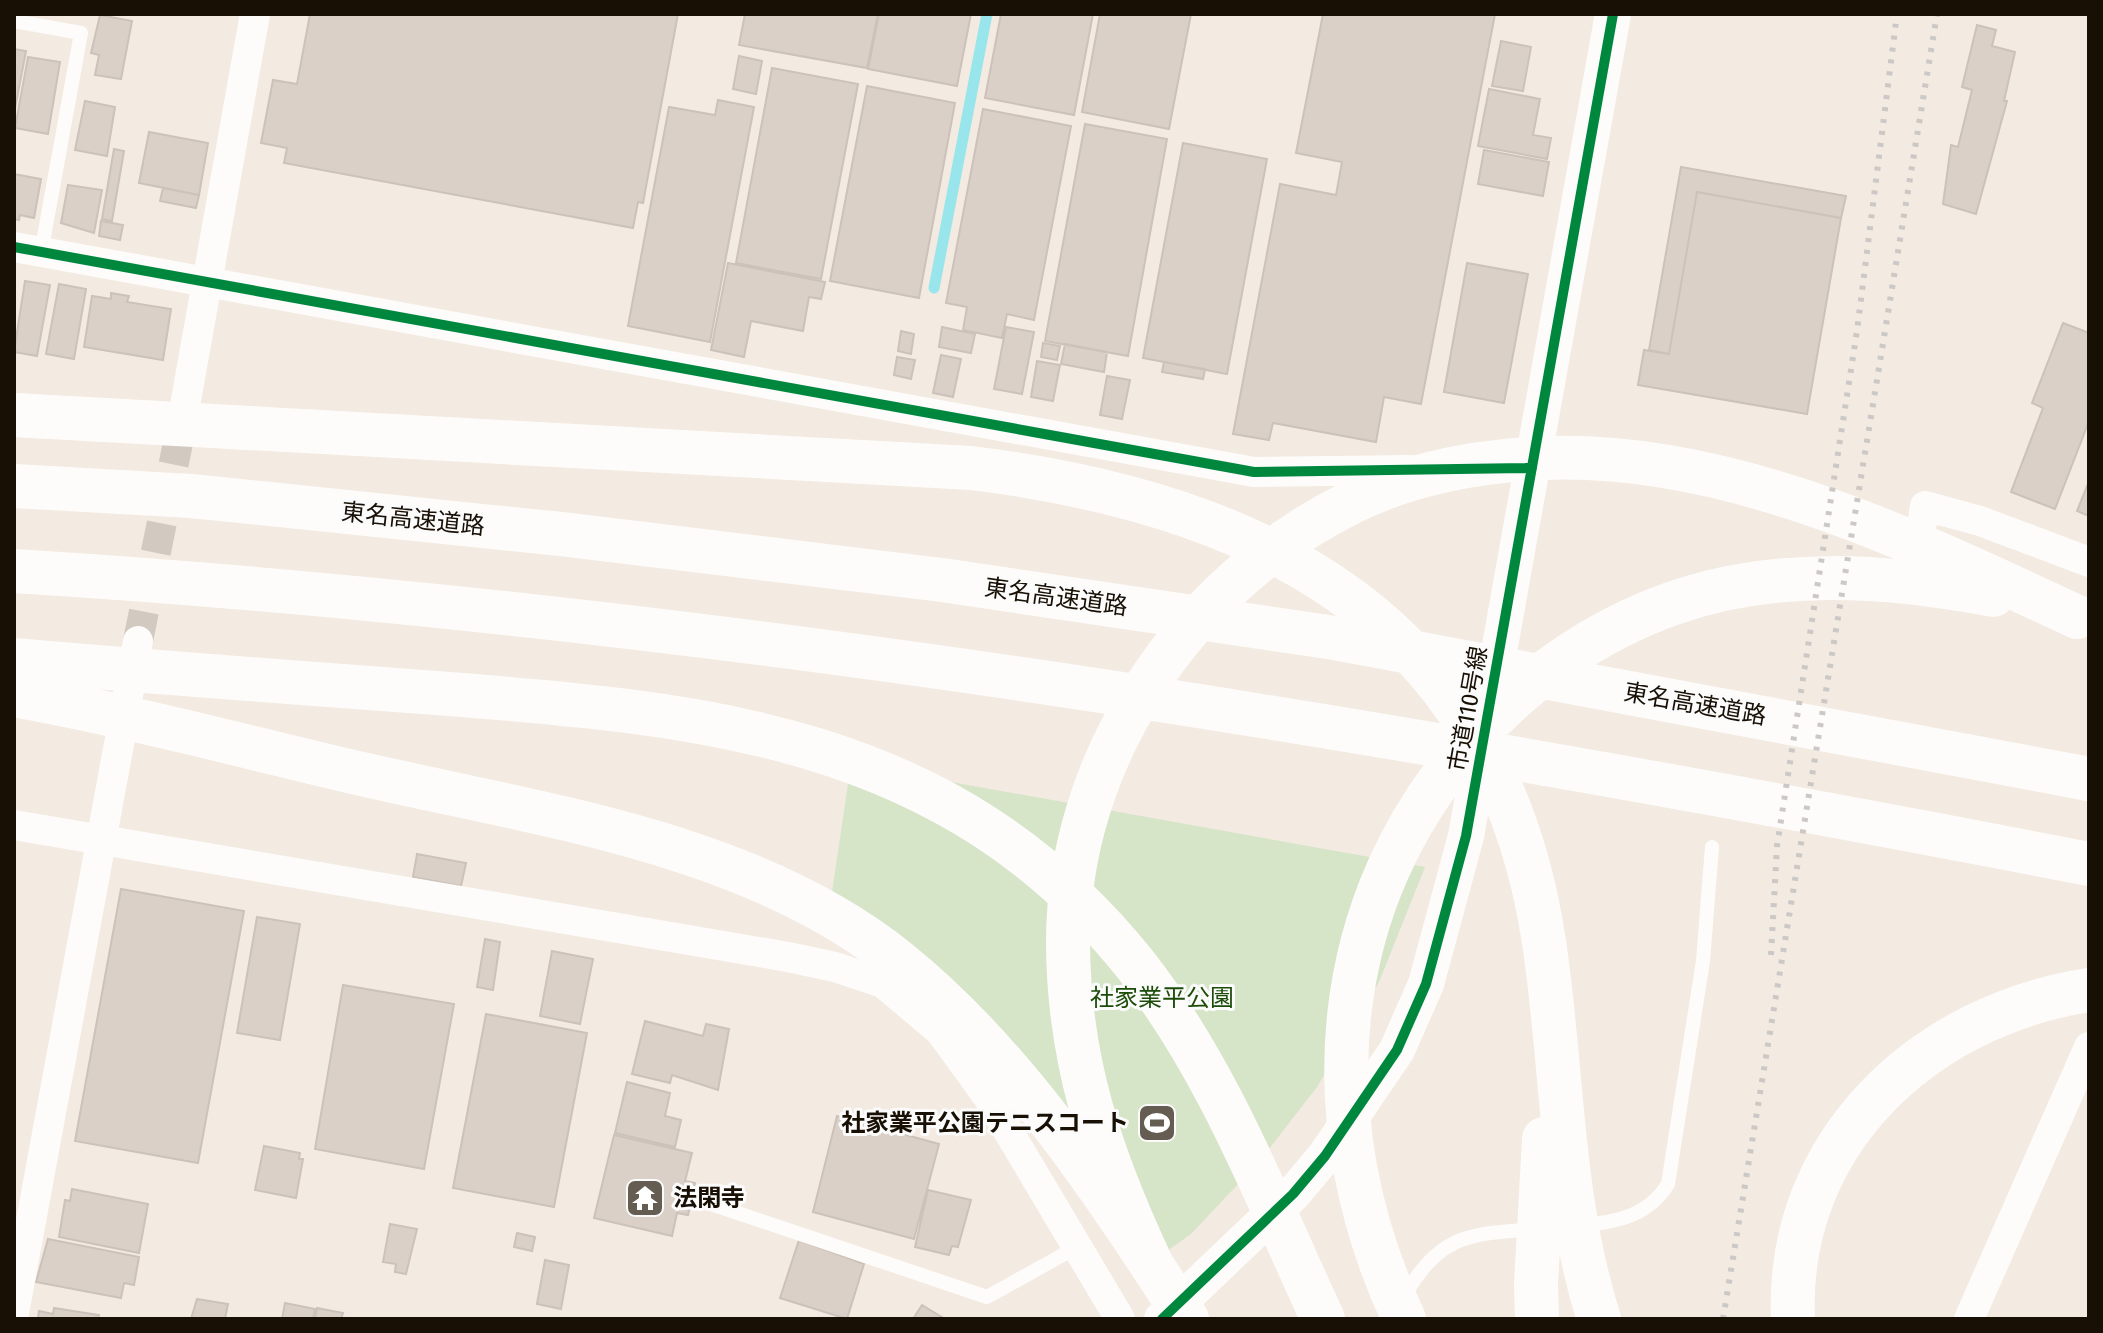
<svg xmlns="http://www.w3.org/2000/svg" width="2103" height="1333" font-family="'Fira Sans Condensed','Noto Sans JP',sans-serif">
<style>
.green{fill:#d6e4c8}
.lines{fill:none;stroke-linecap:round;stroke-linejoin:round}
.stream{stroke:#98e6eb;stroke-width:11}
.building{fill:#dad0c8;stroke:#ccc2ba;stroke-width:2}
.minor-tunnel{stroke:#d2c9c0;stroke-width:30;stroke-dasharray:30 15;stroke-linecap:butt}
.service{stroke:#fdfcfa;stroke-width:14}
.minor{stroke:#fdfcfa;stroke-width:30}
.tertiary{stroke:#fdfcfa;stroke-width:36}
.motorway{stroke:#fdfcfa;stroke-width:44}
.rail{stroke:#cbc8c5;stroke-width:6;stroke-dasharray:4 8;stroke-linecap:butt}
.cycleway-casing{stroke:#fbfbfb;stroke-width:15}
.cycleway{stroke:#00873e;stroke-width:10}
.labels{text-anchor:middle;stroke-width:6;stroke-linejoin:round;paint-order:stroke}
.street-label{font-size:24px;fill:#180f05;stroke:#fbfbfb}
.park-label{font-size:24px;fill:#1c4c07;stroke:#fbfbfb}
.poi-label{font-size:24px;font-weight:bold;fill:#180f05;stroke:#fbfbfb;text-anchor:end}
</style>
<rect width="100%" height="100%" fill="#f3eae1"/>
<!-- green -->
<path class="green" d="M851 764 1425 867 1379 982 1317 1087 1258 1163 1191 1234 1136 1273 1049 1135 828 919Z"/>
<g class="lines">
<!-- stream -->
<path class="stream" d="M934 288 987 14"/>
</g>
<!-- building -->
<path class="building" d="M310 14H678L643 203 638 202 633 228 284 163 287 148 261 143 273 80 297 84Z
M745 14H878L867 68 739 45Z
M879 14H971L957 86 868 69Z
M1001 14H1093L1074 115 985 98Z
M1100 14H1191L1169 129 1082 112Z
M1323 14H1495L1421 404 1384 397 1376 442 1273 423 1269 440 1233 434 1280 184 1336 195 1342 162 1296 153Z
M100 15 132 21 121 79 95 75 99 55 91 53Z
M1977 25 1996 30 1992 46 2015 52 2004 101H2007L1976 214 1943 204 1951 145 1958 147 1972 90 1962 87Z
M1501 41 1531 47 1523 91 1492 86Z
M14 49 26 51 14 114Z
M739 56 762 61 756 94 733 89Z
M28 57 60 62 48 134 15 128Z
M772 68 858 84 821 279 736 263Z
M867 86 955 103 919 298 830 281Z
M1489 89 1540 99 1533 135 1551 138 1547 159 1478 146Z
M718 100 754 107 710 342 628 326 669 107 715 115Z
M85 101 115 107 107 156 75 150Z
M983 109 1071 126 1034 320 1007 314 1002 338 963 330 967 307 946 303Z
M1085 124 1167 139 1128 356 1045 341Z
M149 132 208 143 199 195 139 183Z
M1183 143 1267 159 1227 374 1143 358Z
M114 149 124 151 112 221 102 219Z
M1484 150 1549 162 1543 196 1478 184Z
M1681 167 1846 196 1841 218 1697 192 1669 354 1649 350Z
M14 174 41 179 34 218 20 215 19 220 14 219Z
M68 185 102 190 94 233 61 223Z
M163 188 199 195 196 208 160 201Z
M1697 192 1841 218 1807 414 1638 385 1644 350 1669 354Z
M101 221 123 225 120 240 99 236Z
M728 263 825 282 821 299 809 297 803 331 751 321 744 357 711 350Z
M1467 263 1528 274 1504 403 1444 392Z
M25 281 50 285 37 356 14 352Z
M59 284 86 289 74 359 46 354Z
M111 293 129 296 127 302 171 309 163 360 84 347 92 296 111 299Z
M2063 323 2089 333V421L2055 509 2011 492 2043 408 2032 403Z
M942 327 975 334 971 353 939 347Z
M1006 327 1034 332 1022 394 994 389Z
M901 331 914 334 911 354 898 351Z
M1043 343 1060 346 1057 360 1041 357Z
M1065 344 1107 352 1104 372 1061 364Z
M941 355 961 359 953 397 933 393Z
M897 357 915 360 911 379 894 375Z
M1037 361 1060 365 1053 401 1031 397Z
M1164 362 1205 369 1203 379 1162 372Z
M1107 376 1130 380 1122 419 1100 415Z
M2089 481V516L2077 511Z
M417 854 466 863 461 886 413 877Z
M121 889 244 911 198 1163 75 1141Z
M257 917 300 924 280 1040 237 1033Z
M485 939 500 942 493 990 477 987Z
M552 951 593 959 580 1024 540 1016Z
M343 985 454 1004 424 1169 315 1149Z
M486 1014 587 1033 554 1207 453 1188Z
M645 1021 703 1036 706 1024 729 1029 718 1090 672 1075 670 1083 632 1074Z
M627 1082 670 1093 665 1116 681 1120 675 1147 615 1133Z
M837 1116 939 1144 914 1239 813 1212Z
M614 1135 692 1153 685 1181 695 1183 688 1215 677 1213 672 1236 594 1218Z
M264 1146 300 1153 299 1159H303L296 1198 255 1190Z
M72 1189 148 1204 139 1253 59 1237 65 1200 70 1201Z
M928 1190 971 1200 958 1247 952 1246 949 1255 915 1247Z
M390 1224 417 1229 406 1274 395 1272 396 1264 383 1262Z
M517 1233 535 1237 532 1251 514 1247Z
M48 1239 139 1257 134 1285 124 1283 121 1298 36 1282Z
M799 1240 864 1264 847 1319 780 1298Z
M545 1260 569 1265 561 1309 537 1304Z
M197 1299 228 1304 225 1319H191Z
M285 1303 315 1309 313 1319H282Z
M922 1305 945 1319H913Z
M54 1308 73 1311 99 1315 98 1319H38L39 1311 53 1314Z
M317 1308 343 1313 341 1319H315Z"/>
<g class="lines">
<!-- minor-tunnel -->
<path class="minor-tunnel" d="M138 641 185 408"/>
<!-- service -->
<path class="service" d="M14 21 81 33 41 253
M708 1203 987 1297 1077 1247
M1579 1225C1616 1223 1648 1216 1668 1184L1703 961 1712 847
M1403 1298C1440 1235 1466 1234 1535 1229"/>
<!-- minor -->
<path class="minor" d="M14 247 1254 472 1410 470
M186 400 255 14
M1923 520 1925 506 1980 521 2089 562
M14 825 788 957 835 967 883 983 940 1031 988 1097 1120 1319
M14 1313 138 641
M1969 1319 2089 1047"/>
<!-- tertiary -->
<path class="tertiary" d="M1162 1319 1293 1194 1325 1156 1397 1050 1426 984 1466 836 1613 14"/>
<!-- motorway -->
<path class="motorway" d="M14 415 971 468C1266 504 1496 623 1544 942 1563 1068 1560 1197 1599 1319
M14 486 191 496 561 534 942 580 1335 638 2089 779
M14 571C711 614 1404 732 2089 864
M14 660C150 672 287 682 423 692 699 713 948 731 1135 964 1218 1069 1267 1199 1323 1319
M14 695C131 716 246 747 362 774 540 815 752 843 898 961 1015 1055 1106 1194 1187 1319
M1150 1261C1101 1156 1069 1062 1068 945 1067 758 1187 583 1352 502 1411 473 1479 461 1544 458 1729 451 1913 541 2077 617
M1404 1319C1312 1123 1326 902 1474 738 1527 679 1595 631 1671 604 1774 567 1887 575 1993 595
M1537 1319 1536 1284 1544 1139
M1793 1319C1785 1143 1924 1015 2089 990"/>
<!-- rail -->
<path class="rail" d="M1771 955 1777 846 1857 331 1897 14
M1723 1319 1937 14"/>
<defs>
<path id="cycleway" d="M14 247 1254 472 1532 468
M1162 1319 1293 1194 1325 1156 1397 1050 1426 984 1466 836 1613 14"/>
</defs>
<!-- cycleway casing -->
<use href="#cycleway" class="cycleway-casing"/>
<!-- cycleway -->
<use href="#cycleway" class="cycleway"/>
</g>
<!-- icons -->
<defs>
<symbol id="stadium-square" viewBox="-11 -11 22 22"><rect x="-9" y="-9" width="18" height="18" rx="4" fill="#655c52" stroke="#fbfbfb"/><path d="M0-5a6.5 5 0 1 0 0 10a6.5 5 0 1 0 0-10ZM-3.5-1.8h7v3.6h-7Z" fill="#fff"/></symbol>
<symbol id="temple-square" viewBox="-11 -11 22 22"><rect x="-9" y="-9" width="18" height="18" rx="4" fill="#655c52" stroke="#fbfbfb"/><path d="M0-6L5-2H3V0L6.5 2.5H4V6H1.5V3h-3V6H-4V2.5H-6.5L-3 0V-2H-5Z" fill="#fff"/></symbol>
</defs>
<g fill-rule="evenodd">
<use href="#stadium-square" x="1135" y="1101" width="44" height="44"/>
<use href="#temple-square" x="623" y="1176" width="44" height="44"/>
</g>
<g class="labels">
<!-- street labels -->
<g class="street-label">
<text transform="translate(413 519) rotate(6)" y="8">東名高速道路</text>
<text transform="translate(1056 597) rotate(8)" y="8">東名高速道路</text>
<text transform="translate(1695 704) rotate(10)" y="8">東名高速道路</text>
<text transform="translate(1468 709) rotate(-80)" y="8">市道110号線</text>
</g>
<!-- park labels -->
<g class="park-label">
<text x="1162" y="1006">社家業平公園</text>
</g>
<!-- poi labels -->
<g class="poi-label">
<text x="1129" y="1131">社家業平公園テニスコート</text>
<text x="673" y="1206" text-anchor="start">法閑寺</text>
</g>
</g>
<!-- border -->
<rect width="2103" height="1333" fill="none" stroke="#180f05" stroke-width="32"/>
</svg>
